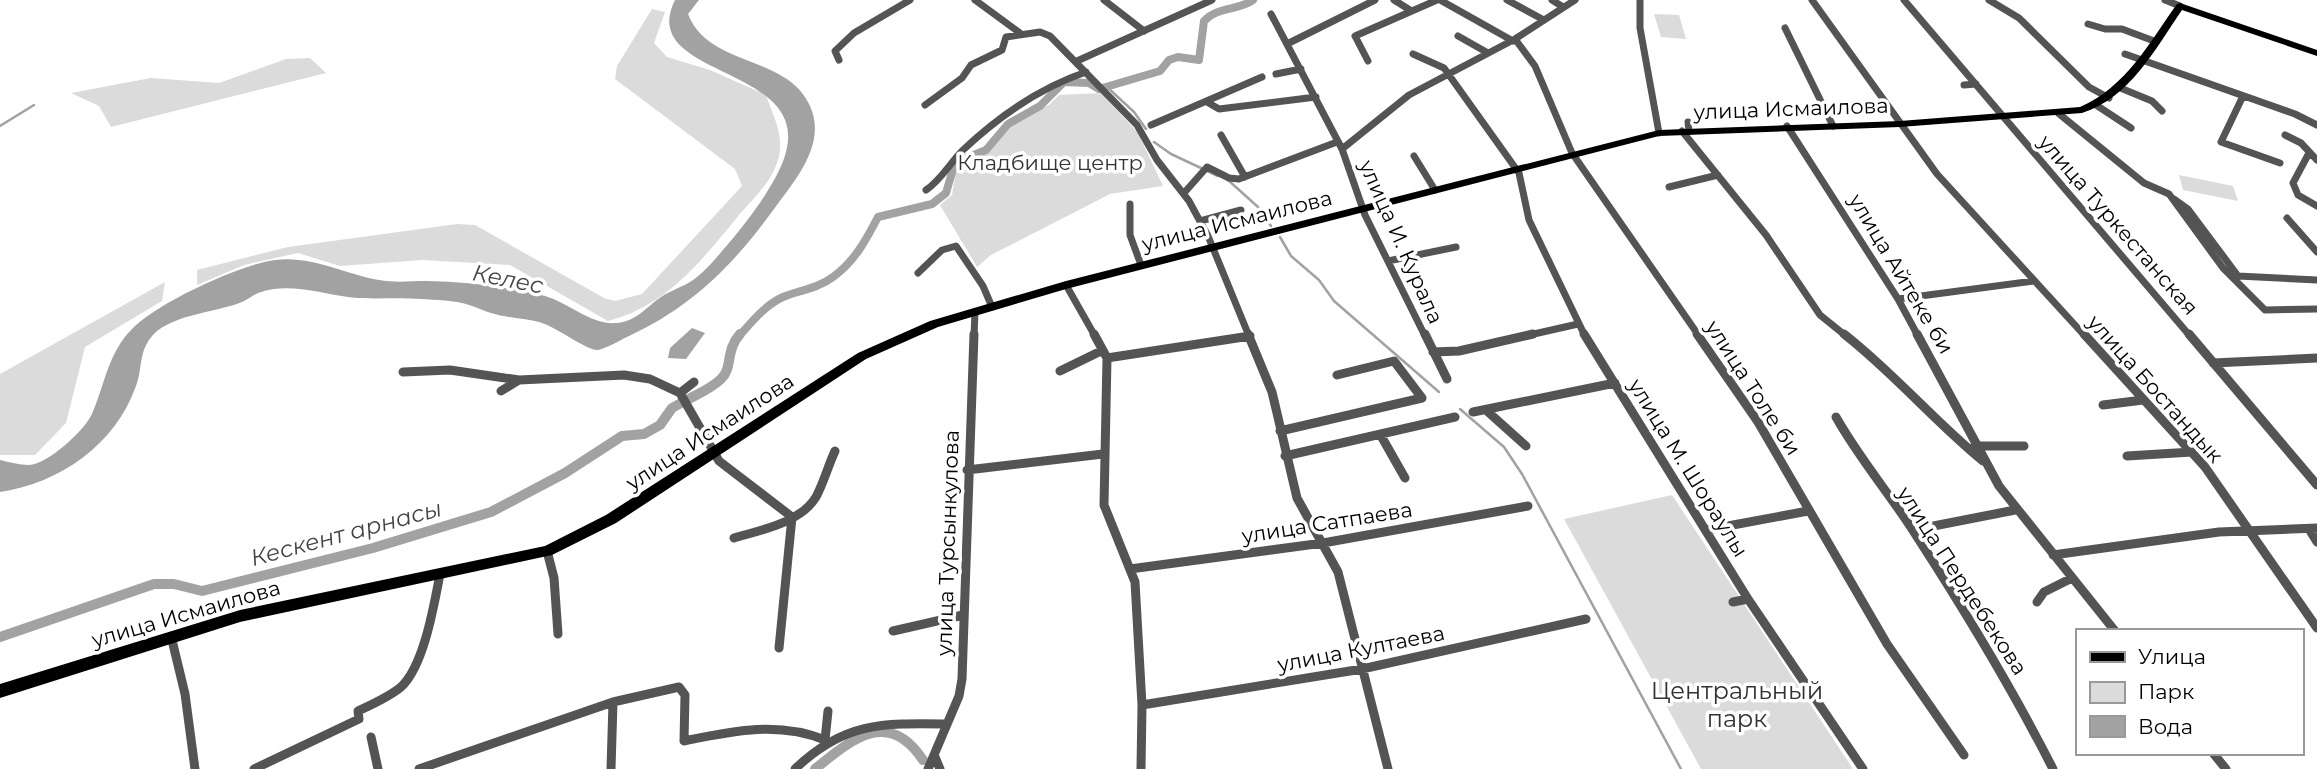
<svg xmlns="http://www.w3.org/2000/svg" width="2317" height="769" font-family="Montserrat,sans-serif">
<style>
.green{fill:#dbdbdb}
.water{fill:#a2a2a2}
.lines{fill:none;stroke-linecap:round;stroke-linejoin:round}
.stream{stroke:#a2a2a2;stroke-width:2.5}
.canal-far1{stroke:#a2a2a2;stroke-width:8}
.canal{stroke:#a2a2a2;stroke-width:10}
.street-far1{stroke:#545454;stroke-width:7}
.street{stroke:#545454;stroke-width:9}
.primary{fill:#000;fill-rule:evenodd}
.labels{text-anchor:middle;stroke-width:7;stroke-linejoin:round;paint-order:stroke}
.street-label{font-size:21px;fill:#000;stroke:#fff}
.park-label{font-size:21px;fill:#323232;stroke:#fff}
.water-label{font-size:23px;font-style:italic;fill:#434343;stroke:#fff}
.near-park-label{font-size:24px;fill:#323232;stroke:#fff}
</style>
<rect width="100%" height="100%" fill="#fff"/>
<!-- green -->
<path class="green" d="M652 9 665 12 654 43 667 57 710 70 766 95C774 118 786 139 777 163 771 182 753 199 739 215 702 260 667 306 608 321L510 265 422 260 340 266 298 253 244 265 197 285V270L288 247 457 224 475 225 604 298 615 301 642 294 742 186 735 169 615 79 617 66Z
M1654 14 1679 15 1686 39 1661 37Z
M310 58 326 73 111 127 99 106 71 93 151 78 219 83 286 59Z
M1101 93 1138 133 1163 186 1110 194 991 255 977 267 940 205 952 195 956 170 966 159 989 150 1017 118 1049 105 1059 95Z
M2179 175 2233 186 2238 201 2183 190Z
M165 282 162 301 85 347 66 423 35 455H0V374Z
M1672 495 1853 769H1701L1564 519Z"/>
<!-- water -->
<path class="water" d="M675 0H699L688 14C709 68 787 54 810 106 827 144 796 179 774 209 734 264 693 306 631 335 620 340 610 347 598 350 589 352 555 326 539 322 523 318 507 318 491 313 484 311 476 307 469 305 454 300 436 300 421 299 397 297 371 300 348 297 318 293 288 282 258 293 253 295 248 299 242 302 216 313 166 314 149 340 139 354 142 371 136 386 115 445 60 483 0 492V460C9 462 20 465 29 465 48 464 84 431 92 414 105 384 108 353 132 329 155 304 241 264 275 260 311 255 345 274 379 280 395 283 412 281 427 281 466 282 507 286 545 296 569 303 591 325 616 323 636 322 646 307 661 297 671 290 683 287 693 280 703 273 714 261 722 251 744 226 778 183 786 152 809 64 636 78 675 0Z
M692 328 705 333 686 359 668 358 670 348Z"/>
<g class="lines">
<!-- stream -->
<path class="stream" d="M1107 87 1134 112 1146 129
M0 126 34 105
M1154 142 1171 154 1218 176
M1228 180 1258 207 1271 226
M1280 237 1291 256 1319 280 1334 301 1439 392
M1460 409 1504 447 1522 474 1681 769"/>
<!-- canal-far1 -->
<path class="canal-far1" d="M739 336C752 322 765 305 783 297 800 290 817 289 833 277 855 261 866 240 878 217L932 204 946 193 953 169 964 159 986 150 1008 124 1040 106 1064 82 1089 83 1099 89 1160 71 1169 60 1178 57 1199 60 1204 21C1218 6 1238 11 1253 0"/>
<!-- canal -->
<path class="canal" d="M687 400C698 394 712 388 721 379 733 368 725 351 740 334
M0 637 154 584H174L202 591 373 548 491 512 565 473 622 436 644 434 660 425 672 408 681 403
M815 769C851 740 888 707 923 760"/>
<!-- street-far1 -->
<path class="street-far1" d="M975 0 1020 33
M1104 0 1144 31
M1394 0 1410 10
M1440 0 1513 41
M1507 0 1544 20
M1552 0 1563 7
M1640 0V28L1659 133
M1812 0 1937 174 2085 336
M1904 0 2190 336
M1989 0 2019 18 2089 87 2109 98
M2165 0 2180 6
M1271 14 1342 149 1365 215 1425 336
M2088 24 2105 29H2122L2154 41
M1785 28 1833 126
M1458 36 1488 53
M1515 39 1535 66 1572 153 1699 336
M1287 44 1375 0
M1413 54 1444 68 1519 173 1529 220 1585 336
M2125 54 2295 114 2317 125
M839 60 835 51 854 33 910 0
M1077 61 1212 0
M1368 61 1355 36 1437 0
M1276 74 1301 69
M1964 85 1976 84
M2118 87 2152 101 2162 111
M2243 96 2221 142 2280 163
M1207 102 1219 109 1316 97
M925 105 962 78 971 65 1002 50 1006 37 1040 32 1050 36 1137 125 1157 160 1189 201 1208 236 1249 336
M2096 105 2131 128
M2058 113 2144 183 2169 194 2223 268 2265 310 2317 309
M1688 122 1689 131
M1151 125 1262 77
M1787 126 1898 299 1918 336
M1682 131 1766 235 1820 315 1846 336
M1221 135 1245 177
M2285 135 2301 143 2317 160
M1342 149 1409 95 1515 39 1575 0
M2309 153 2293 183 2298 195 2317 206
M1414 156 1435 190
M1669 187 1718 175
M926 190C941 180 950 163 963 150 999 116 1039 88 1086 72
M1184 193 1207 167 1229 178 1239 179 1337 142
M2174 199 2188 209 2238 276 2317 280
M1130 204V235L1141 265
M2287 218 2317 252
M1200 221 1241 210
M1388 261 1456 247
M918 273 942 250 956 246 983 286 992 307
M1066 285 1095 336
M1898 299 2034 281
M974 336 975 312
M1525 336 1578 324"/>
<!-- street -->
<path class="street" d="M1094 334 1107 358 1104 505 1135 582 1142 705 1141 769
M1248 334 1272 392 1297 498 1338 572 1388 769
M1425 334 1447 379
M1584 334 1748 599 1863 769
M1697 334 1758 422 1887 644 1964 755
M1844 334C1894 373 1934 421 1983 461
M1917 334 1999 486 2115 631
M2084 334 2205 467 2317 628
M2189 334 2317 485
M1433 352 1459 351 1533 334
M1107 358 1250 336
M2213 363 2317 358
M1060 371 1101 351
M403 372 450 370 519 380 624 375 650 379 680 393 719 461 792 517 779 648
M501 391 519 380
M680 393 694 382
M2103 405 2143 400
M1487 411 1526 446
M1473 412 1615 383
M1836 417C1859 458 1889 493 1914 532 1964 609 2012 688 2053 769
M1280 431 1422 398 1394 361 1337 375
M1380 434 1405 478
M1975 446H2024
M1285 456 1455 417
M2127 456 2192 452
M967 470 1103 454
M2309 529 2317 542
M1706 530 1808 511
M1913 530 2015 510
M734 538C761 530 800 523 816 497 824 482 828 466 835 451
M547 551 554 578 558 634
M2053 555 2219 532 2317 528
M1130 569 1323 543 1528 506
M1733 602 1748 599
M2037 602 2044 592 2072 578
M893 631 963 615
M171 636 185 694 195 769
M1142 705 1362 669 1586 619
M371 737 378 769
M825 740 828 711
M2213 753 2226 769
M935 757 940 769
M254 769 359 719 358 711C373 704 389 697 401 687 424 666 434 605 440 574
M419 769 613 702 679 687 685 695 684 741C733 731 778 721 825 740
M611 769 613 702
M795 769C844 722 882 723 947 724
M928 769 959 696 962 679 974 334"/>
<!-- primary -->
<path class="primary" d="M2180 3 2317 50V56L2182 10C2155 49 2130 98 2082 113L1900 127 1659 136 1066 289 938 327 866 359 616 523 552 555 240 622 0 698V684L240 610 545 546 606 515 858 353 930 321 1066 281 1659 130 1900 121 2080 107C2126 87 2149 43 2177 4Z"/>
</g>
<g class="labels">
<!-- street labels -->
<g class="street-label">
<text transform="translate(1791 109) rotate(-2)" y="7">улица Исмаилова</text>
<text transform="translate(1237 221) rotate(-14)" y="7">улица Исмаилова</text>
<text transform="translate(2118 225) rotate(49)" y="7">улица Туркестанская</text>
<text transform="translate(1401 242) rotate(66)" y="7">улица И. Курала</text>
<text transform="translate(1901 274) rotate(59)" y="7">улица Айтеке би</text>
<text transform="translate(1753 388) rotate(57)" y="7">улица Толе би</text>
<text transform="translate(2155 389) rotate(48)" y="7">улица Бостандык</text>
<text transform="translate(710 432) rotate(-33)" y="7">улица Исмаилова</text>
<text transform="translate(1688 468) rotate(58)" y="7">улица М. Шораулы</text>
<text transform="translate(1327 523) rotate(-9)" y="7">улица Сатпаева</text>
<text transform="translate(948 543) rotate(-88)" y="7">улица Турсынкулова</text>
<text transform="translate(1962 581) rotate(57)" y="7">улица Пердебекова</text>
<text transform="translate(186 614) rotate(-16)" y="7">улица Исмаилова</text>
<text transform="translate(1361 649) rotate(-11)" y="7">улица Култаева</text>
</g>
<!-- park labels -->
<g class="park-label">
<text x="1050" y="170">Кладбище центр</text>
</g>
<!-- water labels -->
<g class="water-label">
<text transform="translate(508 279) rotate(11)" y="8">Келес</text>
<text transform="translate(346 533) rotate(-15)" y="8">Кескент арнасы</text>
</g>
<!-- near-park labels -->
<g class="near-park-label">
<text x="1737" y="699">Центральный<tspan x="1737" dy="28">парк</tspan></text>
</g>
</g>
<!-- legend -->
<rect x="2076" y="629" width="228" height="126" fill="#ffffff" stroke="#999999" stroke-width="2"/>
<rect x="2090" y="652" width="35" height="10" fill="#000000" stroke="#999999" stroke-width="2"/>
<text x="2138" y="664" font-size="21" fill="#000000">Улица</text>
<rect x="2090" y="682" width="35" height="21" fill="#dbdbdb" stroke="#999999" stroke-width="2"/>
<text x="2138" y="699" font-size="21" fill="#000000">Парк</text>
<rect x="2090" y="716" width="35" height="21" fill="#a2a2a2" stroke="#999999" stroke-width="2"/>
<text x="2138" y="734" font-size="21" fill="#000000">Вода</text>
</svg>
